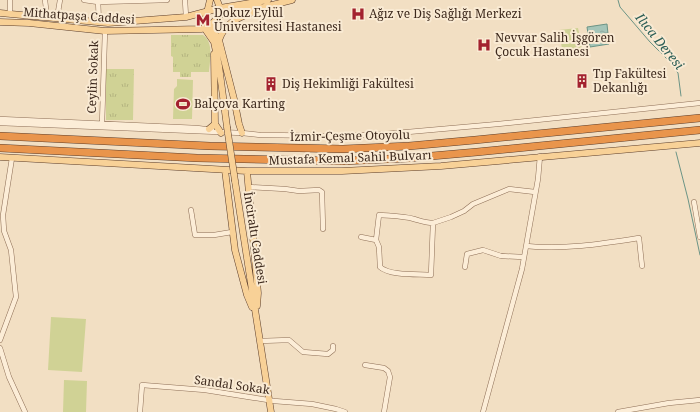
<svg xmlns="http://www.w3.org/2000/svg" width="700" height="412" font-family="'Noto Serif',serif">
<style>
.green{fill:#d0d295}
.park{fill:url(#park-tufts)}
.water{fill:url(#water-ripples);stroke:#6b9486}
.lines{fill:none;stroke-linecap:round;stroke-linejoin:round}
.stream{stroke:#6b9486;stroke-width:1}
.minor-casing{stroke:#8e6f57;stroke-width:5.5}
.major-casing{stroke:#5c3e2c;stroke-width:7}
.highway-casing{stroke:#5c3e2c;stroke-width:8}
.minor{stroke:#fcedd7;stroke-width:4.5}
.major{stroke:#f8d197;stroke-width:6}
.highway{stroke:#e9954c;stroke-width:7}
.major-bridge-casing{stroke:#5c3e2c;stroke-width:7;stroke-linecap:butt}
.major-bridge{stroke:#f8d197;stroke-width:6}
.labels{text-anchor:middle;stroke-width:4;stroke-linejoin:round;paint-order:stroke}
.poi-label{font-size:12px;fill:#3d291d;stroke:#f9ead3;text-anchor:start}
.street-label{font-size:12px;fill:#3d291d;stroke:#f9ead3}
.water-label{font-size:13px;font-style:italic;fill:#2b5e56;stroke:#f9ead3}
</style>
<defs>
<pattern id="park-tufts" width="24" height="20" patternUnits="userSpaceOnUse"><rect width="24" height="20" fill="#d0d295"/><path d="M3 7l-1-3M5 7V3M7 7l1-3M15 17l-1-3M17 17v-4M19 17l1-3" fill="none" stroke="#b4b480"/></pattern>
<pattern id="water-ripples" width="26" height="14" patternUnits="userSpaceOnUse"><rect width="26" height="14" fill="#a5c5b8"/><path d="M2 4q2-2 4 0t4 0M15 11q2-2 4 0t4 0" fill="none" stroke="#8fa99e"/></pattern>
</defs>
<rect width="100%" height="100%" fill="#f2dfc3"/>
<!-- green -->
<path class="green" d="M578 28 583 52 563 55 559 30Z
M177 79 193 80 192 119H173L174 89 177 86Z
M51 317 86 319 82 372 48 370Z
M64 380 87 381 86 412H63Z"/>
<!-- park -->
<path class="park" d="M171 35H203C214 42 210 61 209 72H191V77H180V72H173V57L171 56Z
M106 69H134L133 120H106Z"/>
<!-- water -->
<path class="water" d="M607 24 609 44 590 47 587 27Z"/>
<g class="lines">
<!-- stream -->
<path class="stream" d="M618 0 620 7 650 42 670 62 678 73 681 96
M676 152 688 199 700 255"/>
<defs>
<path id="minor" d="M45 0 47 17
M84 0 98 2 167 0
M98 0 99 23
M185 0 186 17
M10 14V0
M57 18 60 0
M0 119 197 128 212 130
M0 123 242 133 260 135 346 136 385 134 498 124 700 103
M102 124 105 31
M249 187 285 189 299 191 319 190 322 192 323 229
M694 202 700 237
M191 210 195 235H214L232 232
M361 237 376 240 379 247 380 267C390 276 418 274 431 275L433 223 451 217 464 211 473 204 509 189 535 192
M376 240 379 215C391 216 403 216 414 219 421 221 426 223 433 223
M526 246C564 250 601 244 639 238L642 266
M465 267 467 254 483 250 501 256 523 257
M0 340 16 297 11 250 4 231 3 215 12 158
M260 341 289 340 303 352 328 354 333 350V346
M0 348 9 377 25 412
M365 365 384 368 388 371 390 377 384 412
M140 412 142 385 205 390 274 401 312 404 336 409 345 412
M483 412 522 269 538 179 540 156
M618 412 669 403 700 400"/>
<path id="major" d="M210 0 206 17 205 29 214 42 219 66 227 127
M217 0 220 8
M0 13 108 23 186 17 220 8 268 0
M0 22 29 23 105 31 201 29 209 27 222 13 239 9 264 7 292 0
M212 23V29L219 40 234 99 239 124 242 133
M219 40C226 20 242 17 260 9
M214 54 215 124 221 133
M209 129 215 124
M0 157 247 171H342L441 166 700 143
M225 170 235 250 247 295 252 307
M247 171 258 293 257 306
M235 181 271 412"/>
<path id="highway" d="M0 136 210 146 343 149 409 146 475 140 700 118
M0 148 197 158 343 161 409 158 477 152 700 130"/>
</defs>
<!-- minor casing -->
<use href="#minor" class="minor-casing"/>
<!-- major casing -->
<use href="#major" class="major-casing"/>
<!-- highway casing -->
<use href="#highway" class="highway-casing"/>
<!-- minor -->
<use href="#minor" class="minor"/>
<!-- major -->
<use href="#major" class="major"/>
<!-- highway -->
<use href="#highway" class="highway"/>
<defs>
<path id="major-bridge" d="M227 127 235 181"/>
</defs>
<!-- major-bridge casing -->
<use href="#major-bridge" class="major-bridge-casing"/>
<!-- major-bridge -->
<use href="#major-bridge" class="major-bridge"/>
</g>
<!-- icons -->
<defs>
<symbol id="hospital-bare" viewBox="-9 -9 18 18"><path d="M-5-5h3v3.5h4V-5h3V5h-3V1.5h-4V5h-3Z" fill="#a3222f" stroke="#f9ead3" stroke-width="2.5" paint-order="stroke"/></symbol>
<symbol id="metro-bare" viewBox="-9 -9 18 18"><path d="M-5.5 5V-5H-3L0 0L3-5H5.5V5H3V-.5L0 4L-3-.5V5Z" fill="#a3222f" stroke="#f9ead3" stroke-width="2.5" paint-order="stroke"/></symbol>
<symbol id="building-bare" viewBox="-9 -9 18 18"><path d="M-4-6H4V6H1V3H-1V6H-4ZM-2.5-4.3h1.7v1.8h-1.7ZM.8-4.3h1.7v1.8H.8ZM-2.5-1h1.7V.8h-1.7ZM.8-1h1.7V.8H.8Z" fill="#a3222f" stroke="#f9ead3" stroke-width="2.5" paint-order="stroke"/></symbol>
<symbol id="stadium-bare" viewBox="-9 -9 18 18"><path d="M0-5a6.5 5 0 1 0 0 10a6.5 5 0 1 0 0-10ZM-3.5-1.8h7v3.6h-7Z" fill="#a3222f" stroke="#f9ead3" stroke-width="2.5" paint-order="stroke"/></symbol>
</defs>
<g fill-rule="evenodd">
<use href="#hospital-bare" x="348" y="4" width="20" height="20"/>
<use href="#metro-bare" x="193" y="10" width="20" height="20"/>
<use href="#hospital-bare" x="474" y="35" width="20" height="20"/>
<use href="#building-bare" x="572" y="71" width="20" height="20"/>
<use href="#building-bare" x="261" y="74" width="20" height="20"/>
<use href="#stadium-bare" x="173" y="94" width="20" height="20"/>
</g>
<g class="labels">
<!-- poi labels -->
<g class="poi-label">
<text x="214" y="17">Dokuz Eylül<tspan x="214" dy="14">Üniversitesi Hastanesi</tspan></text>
<text x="369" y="18">Ağız ve Diş Sağlığı Merkezi</text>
<text x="495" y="42">Nevvar Salih İşgören<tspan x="495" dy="14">Çocuk Hastanesi</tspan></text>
<text x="593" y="78">Tıp Fakültesi<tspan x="593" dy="14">Dekanlığı</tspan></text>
<text x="282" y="88">Diş Hekimliği Fakültesi</text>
<text x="194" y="108">Balçova Karting</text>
</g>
<!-- street labels -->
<g class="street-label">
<text transform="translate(79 16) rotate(4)" y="4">Mithatpaşa Caddesi</text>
<text transform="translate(93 77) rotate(-88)" y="4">Ceylin Sokak</text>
<text transform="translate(350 136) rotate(-1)" y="4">İzmir-Çeşme Otoyolu</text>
<text transform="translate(350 158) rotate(-2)" y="4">Mustafa Kemal Sahil Bulvarı</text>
<text transform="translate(255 238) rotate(81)" y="4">İnciraltı Caddesi</text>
<text transform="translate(232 385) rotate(8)" y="4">Sandal Sokak</text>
</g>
<!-- water labels -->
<g class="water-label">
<text transform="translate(660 41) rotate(51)" y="5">Ilıca Deresi</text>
</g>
</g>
</svg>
